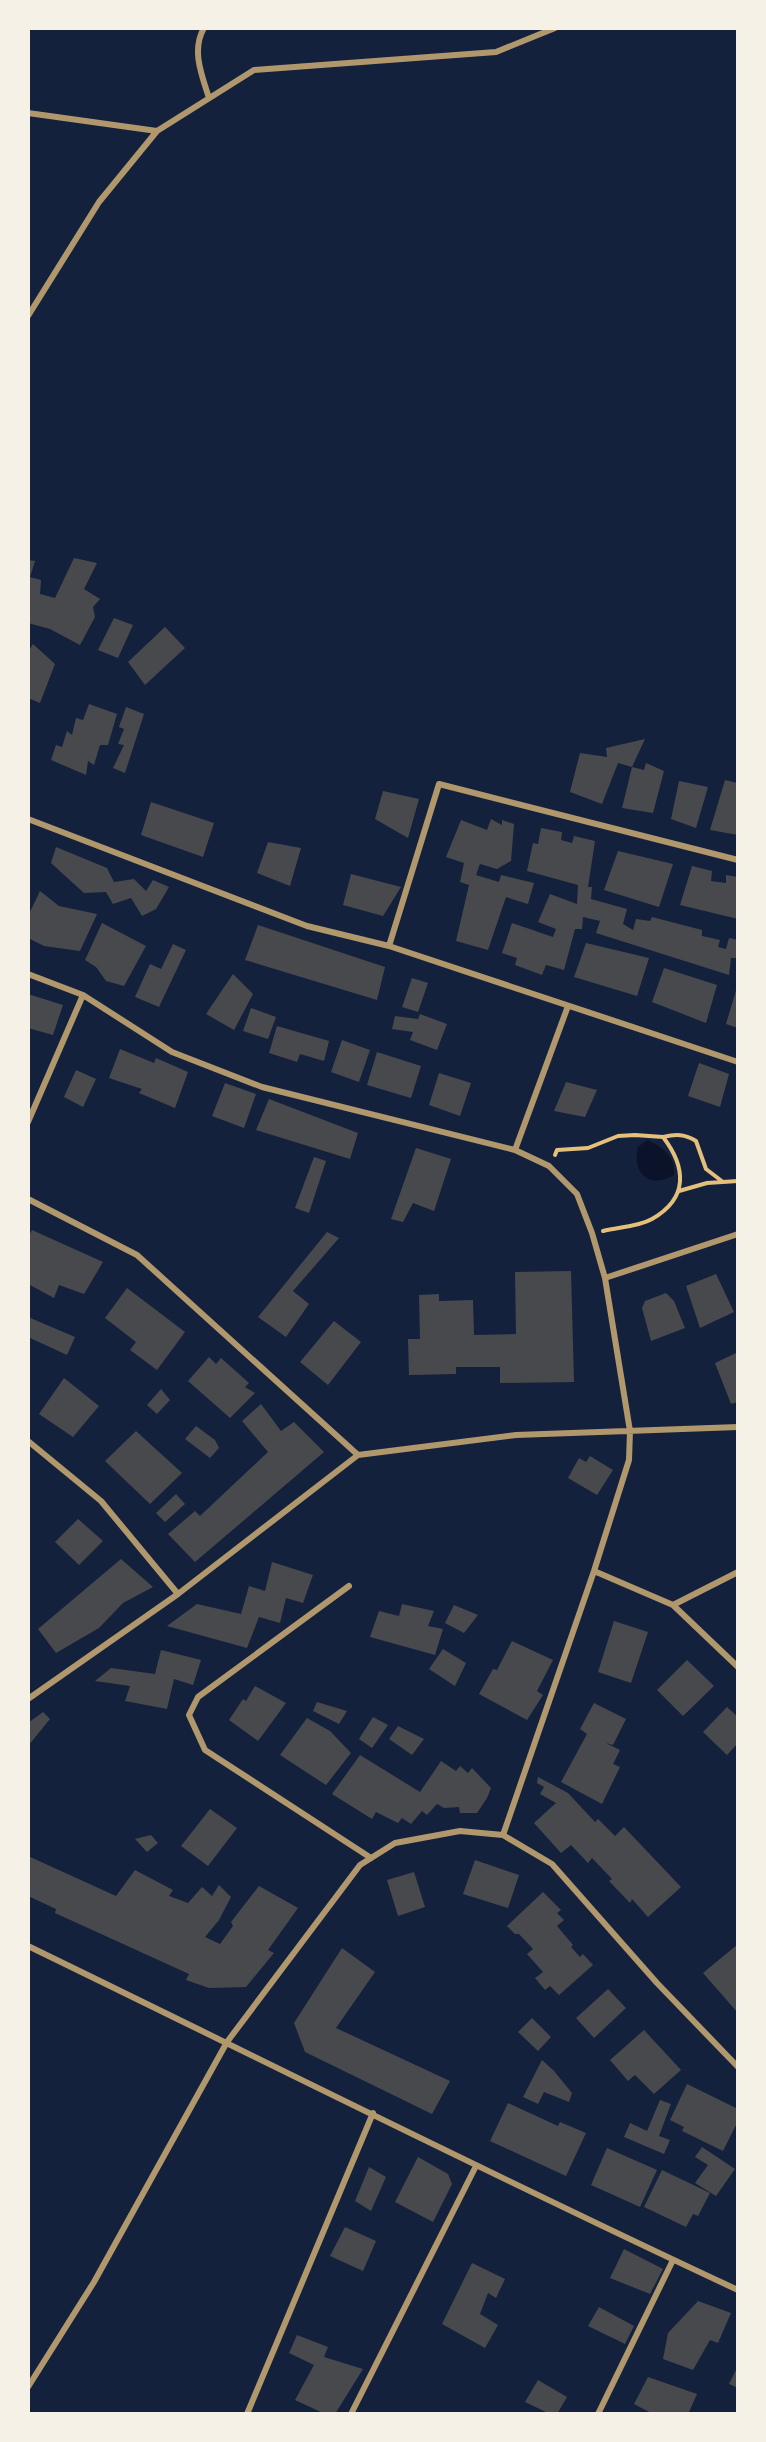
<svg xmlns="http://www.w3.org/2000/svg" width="766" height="2442" font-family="Jost,sans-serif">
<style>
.water{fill:#0b132b}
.building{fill:#48494c}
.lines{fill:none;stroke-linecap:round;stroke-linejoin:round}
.path{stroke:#e5c07b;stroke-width:4}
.minor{stroke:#b1986c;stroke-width:6}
</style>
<rect width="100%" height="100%" fill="#14213d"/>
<!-- water -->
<path class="water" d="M647 1140C662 1146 676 1157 674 1175 650 1190 631 1173 638 1147Z"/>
<!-- building -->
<path class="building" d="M74 558 97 563 84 589 100 599 93 607 95 617 80 645 50 629 28 623V560L35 561 30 577 41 580 40 594 55 598Z
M114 618 133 625 118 658 98 650Z
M165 627 185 648 145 685 128 662Z
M33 644 55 664 40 703 28 698V652Z
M89 704 117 714 108 745H100L94 765 88 761 86 775 51 760 56 745 62 747 67 731 72 735 76 718 83 720Z
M126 707 144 714 125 773 113 768 124 745 118 744 124 729 119 727Z
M645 739 632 767 644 770 646 763 664 771 653 813 622 808 632 767 618 763 602 804 570 792 580 753 607 757 606 748Z
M725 780 738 783V835L710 830Z
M679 781 708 787 696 828 671 819Z
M383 791 419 799 408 838 375 819Z
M151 802 214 823 203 857 141 835Z
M491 819 502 825V820L514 824 511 861 497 869 480 864 476 875 499 882 501 875 534 883 528 904 506 897 488 950 456 941 469 885 460 882 464 863 446 857 461 820 487 830Z
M541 828 562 832 561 840 572 843 574 836 595 841 588 887H592L591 899 627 909 623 924 633 930 636 919 650 921 652 917 702 930V936L720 940 718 947 726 949 729 938 738 940V958H731L729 975 596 933 600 921 583 917 582 929H575L564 970 546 965 542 975 515 965 517 958 502 953 512 923 553 937 556 929 538 922 550 894 577 904 578 885 527 871 533 843 538 844Z
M268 842 301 848 290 886 257 873Z
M56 847 107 868 114 882 134 879 146 891 153 880 169 887 156 909 142 916 131 898 113 904 106 892 84 893 51 863Z
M618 851 673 864 659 907 604 890Z
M692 866 712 871 711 881 726 883V875L738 877V919L680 905Z
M351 874 401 887 383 916 343 905Z
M40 891 59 906 97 914 80 951 44 946 28 938V916Z
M102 923 146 946 124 986 106 981 96 967 85 960Z
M258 925 385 967 377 1000 245 960Z
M586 943 649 958 637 996 574 977Z
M173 944 186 950 159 1007 135 997 150 964 161 969Z
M664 968 717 985 706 1023 652 1002Z
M233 974 253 994 234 1030 206 1014Z
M412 978 428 983 418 1012 402 1007Z
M737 987H738V1028L726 1024Z
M28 994 63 1005 53 1035 28 1028Z
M251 1008 276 1017 268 1039 243 1031Z
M420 1014 447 1024 437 1050 410 1040 413 1032 392 1029 395 1016 418 1019Z
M277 1026 329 1041 324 1061 300 1054 297 1062 269 1053Z
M342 1040 370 1050 359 1082 331 1072Z
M120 1049 154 1063 156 1058 188 1072 175 1108 139 1093 142 1089 109 1078Z
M377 1052 421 1066 411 1098 367 1085Z
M699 1063 729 1074 720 1107 688 1096Z
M76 1070 96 1079 83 1107 64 1097Z
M439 1073 471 1083 460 1116 429 1105Z
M566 1082 597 1090 585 1117 554 1111Z
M225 1083 256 1094 244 1128 212 1116Z
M269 1099 358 1133 350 1159 256 1130Z
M416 1148 451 1159 434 1211 413 1203 403 1222 391 1219Z
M314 1157 326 1161 309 1213 295 1208Z
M32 1230 103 1262 84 1294 59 1285 54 1298 28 1284V1237Z
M327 1232 339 1238 293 1291 309 1304 286 1337 258 1317Z
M571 1271 574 1382 500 1383V1367H456V1374L409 1375 408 1339H420L419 1295 439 1294V1301L473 1300 474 1335 516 1334 515 1272Z
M716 1274 734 1312 700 1328 686 1286Z
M127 1288 185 1332 157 1370 130 1350 136 1342 105 1318Z
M666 1293 674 1301 685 1328 651 1341 642 1308 645 1301Z
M28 1317 75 1337 67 1355 28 1337Z
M334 1321 361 1342 328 1385 300 1362Z
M738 1352V1402L731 1404 715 1363Z
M209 1357 216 1364 221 1358 249 1383 245 1387 255 1393 230 1418 188 1381Z
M64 1378 99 1406 73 1437 39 1414Z
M161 1389 170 1400 157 1414 147 1405Z
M261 1404 281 1431 294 1422 324 1452 195 1562 168 1534 195 1511 200 1516 268 1452 242 1421Z
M196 1426 215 1440 219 1448 210 1458 185 1439Z
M136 1431 182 1473 150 1504 105 1461Z
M590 1456 613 1470 597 1495 568 1478 579 1458 586 1462Z
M176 1494 185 1504 165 1522 156 1513Z
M78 1519 103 1541 79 1565 55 1542Z
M121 1559 153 1587 123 1603 99 1628 56 1653 38 1629Z
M272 1562 313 1575 303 1603 286 1598 280 1623 259 1617 247 1648 167 1626 197 1604 241 1614 249 1586 265 1591Z
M402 1604 434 1611 428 1626 443 1629 435 1655 370 1637 379 1611 399 1616Z
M454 1605 478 1615 464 1633 445 1623Z
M614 1621 648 1632 631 1683 598 1672Z
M512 1641 553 1660 537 1691 543 1695 527 1720 479 1694 493 1669 497 1670Z
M443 1649 466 1663 455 1686 429 1669Z
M161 1650 201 1660 193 1685 174 1679 167 1709 125 1701 130 1686 95 1681 111 1668 155 1674Z
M687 1660 714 1686 683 1716 657 1690Z
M255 1686 286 1703 258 1741 229 1720 243 1699 246 1701Z
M317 1702 347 1711 339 1724 313 1711Z
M594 1703 626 1719 613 1745 606 1743 620 1750 613 1764 620 1767 602 1804 561 1782 587 1734 580 1729Z
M727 1707 738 1717V1743L727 1755 703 1732Z
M43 1712 50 1719 28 1746V1723Z
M373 1717 388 1725 372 1748 359 1739Z
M307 1718 330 1731 351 1753 326 1785 280 1755Z
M398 1726 424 1739 412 1755 389 1739Z
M360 1755 420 1792 441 1761 456 1771 460 1766 468 1773 472 1768 491 1788 487 1798 477 1813H460L459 1807 444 1808 437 1804 427 1815 422 1811 411 1824 402 1818 398 1823 376 1812 372 1819 332 1794Z
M538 1777 568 1793 595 1822 598 1819 615 1836 624 1827 681 1887 648 1917 632 1899 630 1903 609 1881 612 1879 592 1858 588 1863 571 1845 561 1853 534 1823 556 1803 540 1794 544 1787 537 1783Z
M210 1809 237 1828 208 1866 181 1846Z
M151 1835 158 1843 147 1852 135 1839Z
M28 1856 116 1896 135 1870 173 1890 169 1896 188 1903 202 1887 212 1896 219 1885 231 1897 219 1920 205 1937 220 1944 233 1926 231 1922 259 1886 298 1908 268 1950 274 1953 246 1987 209 1988 186 1980 189 1974 55 1913 56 1909 28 1896Z
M475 1860 519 1875 508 1908 463 1894Z
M414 1872 425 1907 398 1916 387 1880Z
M543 1892 561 1910 557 1913 564 1920 557 1926 573 1945 571 1947 580 1957 583 1954 593 1965 559 1995 550 1986 545 1990 535 1978 543 1972 527 1954 533 1949 519 1934H515L507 1926Z
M738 1944V2013L703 1973Z
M342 1948 375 1972 336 2028 450 2081 432 2114 305 2052 294 2023Z
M608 1989 626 2008 594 2038 576 2018Z
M532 2018 551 2037 538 2051 518 2032Z
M644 2030 681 2070 654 2094 635 2075 628 2081 610 2060Z
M542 2060 554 2071 572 2093 569 2102 544 2092 538 2104 523 2097Z
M687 2084 738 2109V2121L723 2151 682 2131 684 2127 670 2120Z
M660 2100 671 2104 659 2136 670 2140 664 2154 624 2137 630 2123 647 2131Z
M508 2103 558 2126 560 2122 586 2133 566 2176 490 2141Z
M702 2147 735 2169 716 2196 695 2183 708 2165 695 2157Z
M607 2148 657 2170 640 2207 591 2185Z
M418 2157 448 2174 452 2184 433 2222 395 2202Z
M369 2167 386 2177 371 2211 355 2201Z
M662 2170 710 2193 698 2216 693 2214 686 2227 644 2207Z
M345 2227 376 2241 363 2271 330 2256Z
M624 2249 663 2269 650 2294 610 2278Z
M472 2263 505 2279 496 2298 488 2293 480 2314 498 2325 485 2348 442 2324Z
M698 2301 731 2313 718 2343 710 2340 693 2370 663 2359 668 2333Z
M599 2307 634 2326 625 2344 588 2326Z
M297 2335 328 2347 324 2357 363 2369 335 2414H325L295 2400 314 2365 289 2353Z
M738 2366V2388L729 2384Z
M648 2377 697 2394 688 2414H653L634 2404Z
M538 2380 567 2397 557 2414H550L525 2402Z"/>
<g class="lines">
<!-- path -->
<path class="path" d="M663 1137C676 1134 685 1134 696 1141L706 1169 723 1182
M555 1155 557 1150 588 1148 618 1136 635 1135 663 1137C686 1167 689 1198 652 1219 638 1227 618 1227 603 1231
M679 1191 707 1183 738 1181"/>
<!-- minor -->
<path class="minor" d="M204 28C191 50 202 76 209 98
M28 113 157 131
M28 316 99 202 157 131 254 70 496 52 555 28
M28 819 307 926 389 946 738 1062
M389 946 439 784 738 860
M28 974 83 995 172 1052 262 1087 515 1150 549 1166 577 1194 592 1233 605 1278 630 1431 629 1460 594 1571 503 1835
M28 1122 83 995
M515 1150 568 1006
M28 1199 137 1255 358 1455
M605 1278 738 1234
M28 1441 101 1501 178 1594
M594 1571 673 1605 738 1667
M349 1586 198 1697 189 1715 205 1750 371 1858
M673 1605 738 1572
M28 1699 178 1594 358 1455 516 1435 738 1427
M28 1946C265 2061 499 2179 738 2290
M28 2387 94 2282 227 2042 360 1865 395 1843 460 1831 503 1835 552 1864 657 1983 738 2067
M247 2414 373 2113
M351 2414 476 2166
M598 2414 673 2260"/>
</g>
<!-- border -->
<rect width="766" height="2442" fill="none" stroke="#f6f1e7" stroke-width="60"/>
</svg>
